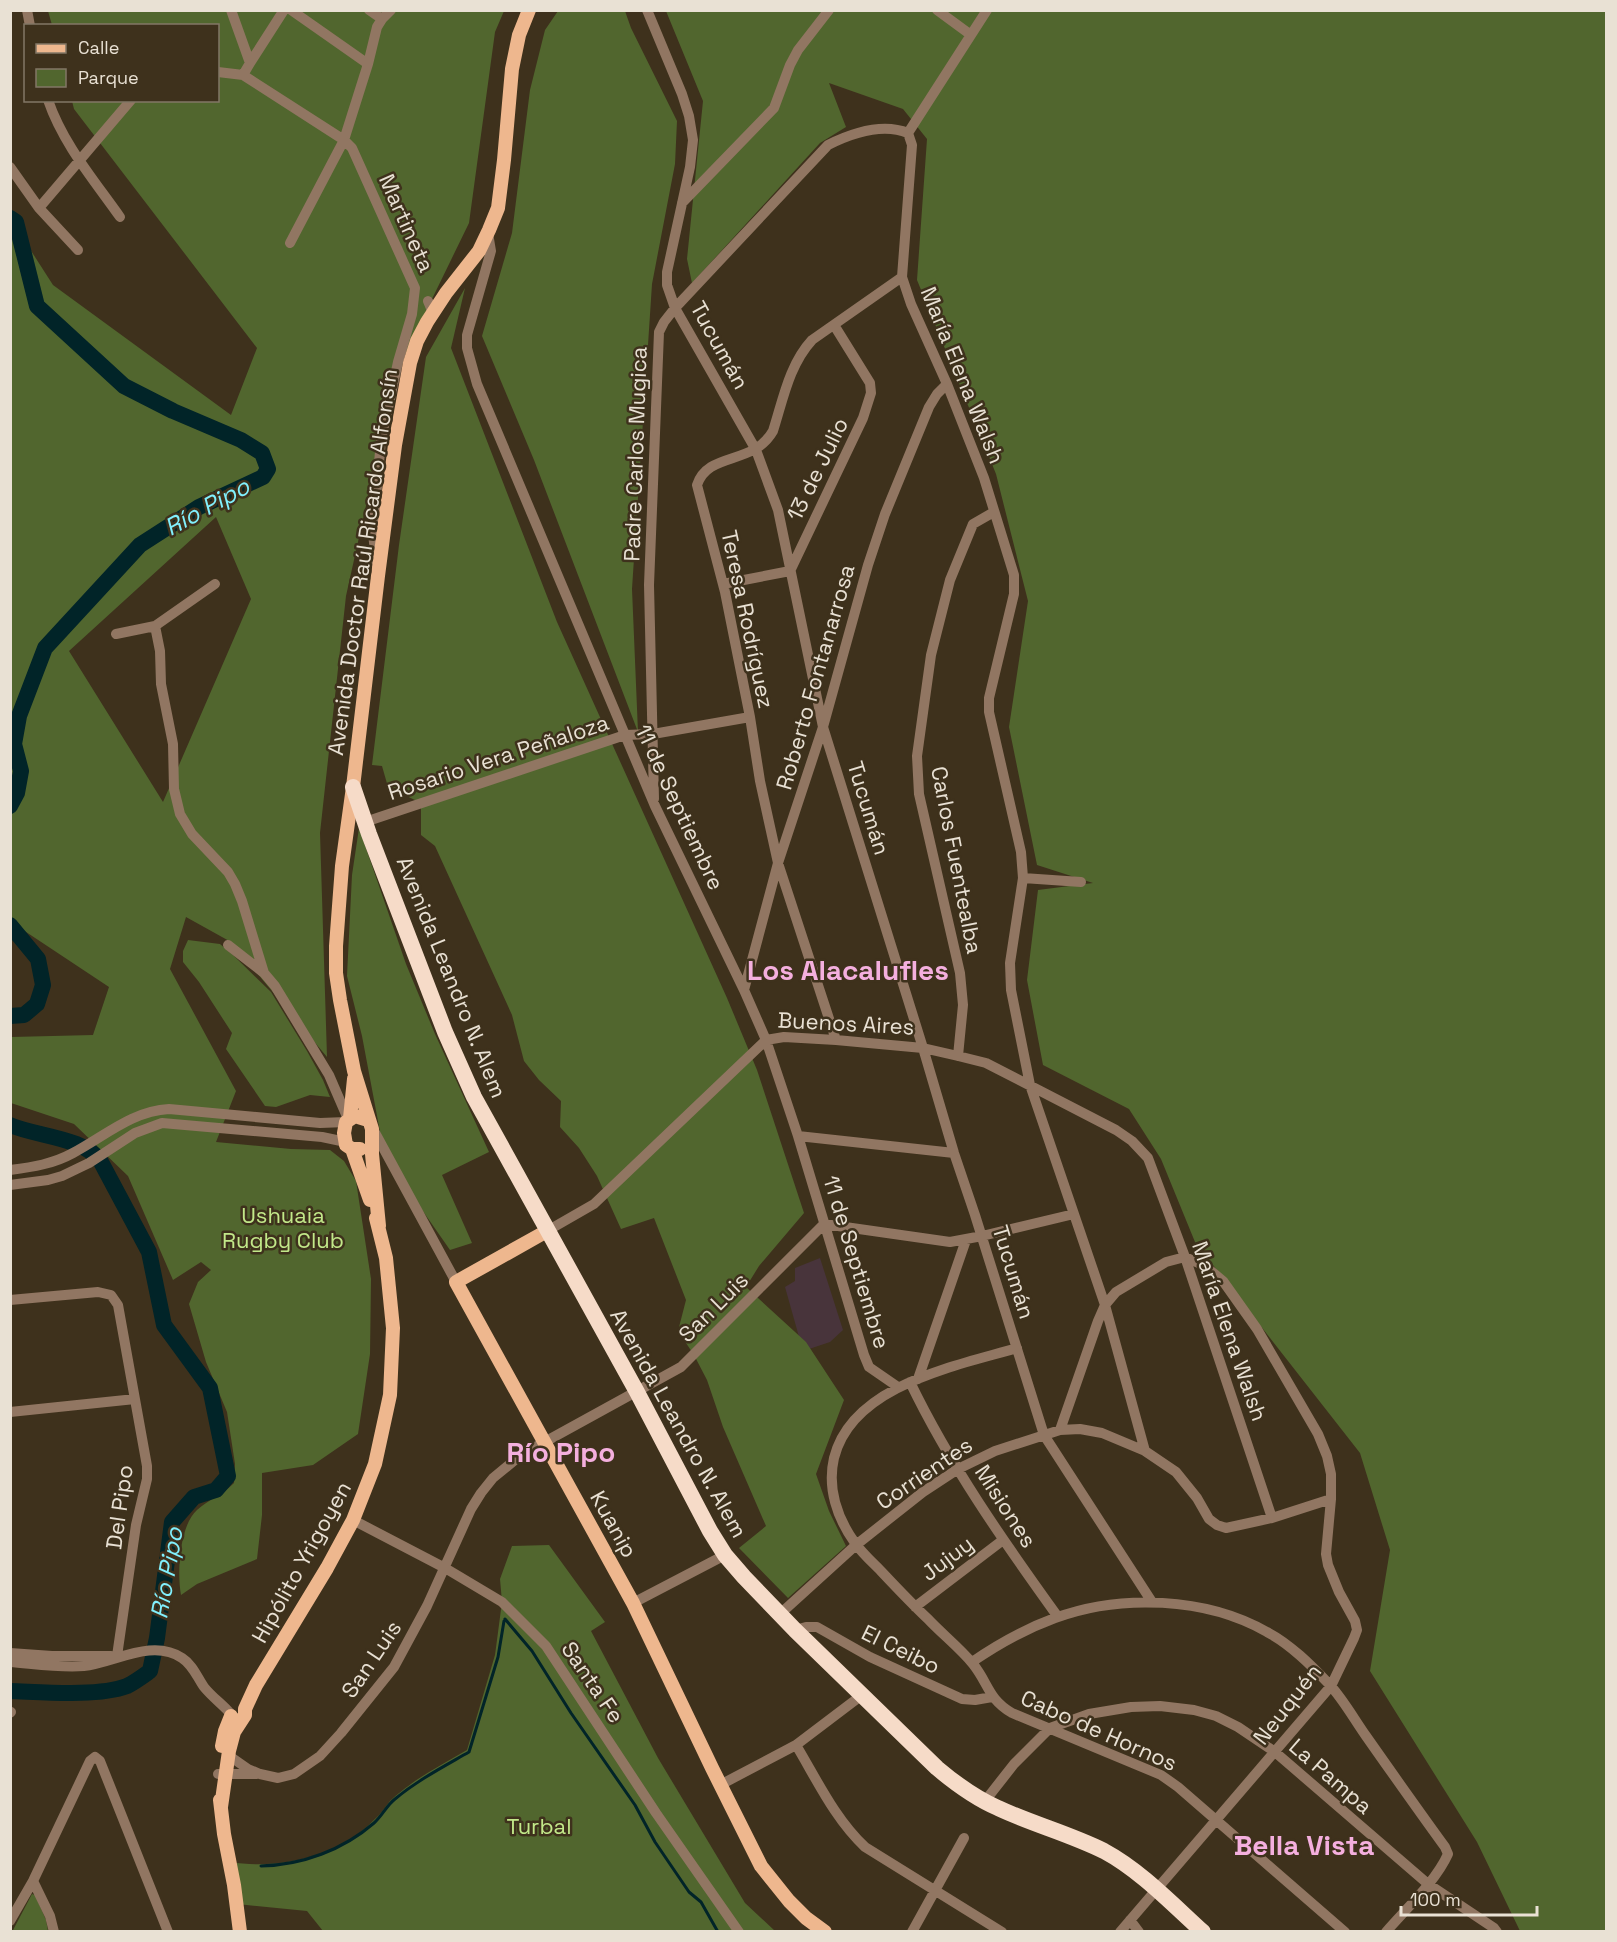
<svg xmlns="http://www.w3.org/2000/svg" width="1617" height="1942" font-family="'Space Grotesk',sans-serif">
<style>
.industrial{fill:#48343b}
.green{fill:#51662e;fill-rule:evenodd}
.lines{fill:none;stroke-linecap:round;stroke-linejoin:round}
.stream{stroke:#012428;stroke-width:3}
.river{stroke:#012428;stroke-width:16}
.minor{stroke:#917662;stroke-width:10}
.major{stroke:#eeb78e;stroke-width:14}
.highway{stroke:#f6dbc8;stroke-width:16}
.labels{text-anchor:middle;stroke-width:5;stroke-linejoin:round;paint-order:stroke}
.street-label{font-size:22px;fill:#e9e1d4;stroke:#3e311c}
.park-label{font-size:22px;fill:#c2e889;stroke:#3e311c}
.water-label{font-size:24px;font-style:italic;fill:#81f0fd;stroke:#3e311c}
.district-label{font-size:28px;font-weight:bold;fill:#f4afde;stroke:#3e311c}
</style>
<rect width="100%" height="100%" fill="#3e311c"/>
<!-- industrial -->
<path class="industrial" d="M820 1258 843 1330 830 1342 803 1351 785 1287 795 1281V1268Z"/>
<!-- green -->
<path class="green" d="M48 11H504L495 32 469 223 395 375 346 596 320 833 327 1057 231 942 186 917 170 969 236 1091 216 1142 291 1149 330 1150 344 1161 356 1181 371 1279 370 1354 358 1434 313 1465 262 1473V1515L257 1559 197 1584 181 1595C177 1574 179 1526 197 1510 208 1500 222 1495 234 1483L235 1464 227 1412 206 1362 189 1304 198 1282 211 1270 201 1262 173 1280 128 1176 74 1124 11 1103V1037L93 1035 109 987 11 922 10 218 53 285 231 415 257 348 74 109 72 101 218 100V26L52 25ZM216 517 251 599 163 802 69 651Z
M558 11H625L631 28 677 121 675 164 652 284 632 589 638 732 534 460 482 336 512 233 530 90 545 30Z
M666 11H1606V1931H1520L1477 1842 1370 1671 1390 1550 1360 1453 1195 1242 1161 1159 1129 1109 1043 1065 1027 980 1038 890 1093 883 1037 865 1009 727 1028 601 996 474 917 280 927 139 903 109 829 83 846 127 820 143 692 283 687 259 703 101Z
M465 288 451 348 557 622 727 998 757 1070 804 1213 759 1266 746 1287 806 1342 844 1400 816 1474 829 1511 846 1546 788 1598 739 1548 766 1526 723 1427 707 1380 694 1355 678 1331 686 1300 654 1218 621 1229 597 1176 579 1148 560 1127 561 1101 539 1080 524 1061 512 1015 435 846 421 835V803L388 787 382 766 372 765 399 545 426 357Z
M359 828 406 964 435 1034 489 1152 442 1175 472 1243 450 1250 397 1174 384 1153 362 1036 347 976 352 875Z
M188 940 220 944 233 955 271 992 307 1051 323 1080 330 1097 310 1095 276 1107 265 1106 226 1049 232 1033 199 982 183 962V951Z
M549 1545 605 1622 591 1631 658 1758 745 1903 775 1931H323L307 1911 237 1904 230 1862C279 1870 339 1857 375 1819 381 1814 385 1807 390 1801 397 1794 407 1787 415 1781 431 1770 450 1760 467 1750L495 1655 502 1602 500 1579 512 1546Z
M32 1894 35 1895 46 1920 48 1931 12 1932Z"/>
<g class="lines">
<!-- stream -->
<path class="stream" d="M505 1619 532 1651 571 1713 635 1805 655 1842 689 1892 701 1902 718 1932
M261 1866C302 1865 343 1850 374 1823 382 1816 387 1805 395 1799 418 1780 443 1767 469 1752L498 1657 504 1621"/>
<!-- river -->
<path class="river" d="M10 218 16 222 37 306 124 386 173 411 241 440 262 453 268 469 263 477 199 507 140 545 45 648 19 716 14 744 21 771 17 793 10 806
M10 925 38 959 43 985 37 1004 24 1015 10 1016
M10 1125C38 1137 84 1137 101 1162L149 1252 164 1325 210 1388 228 1476 216 1490 194 1497 172 1522 157 1638 150 1671C143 1676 135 1682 127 1686 98 1697 42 1692 10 1691"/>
<!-- minor -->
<path class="minor" d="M27 10 30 26
M231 10 250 63 243 75
M291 10 368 64
M369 10 382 19
M647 10 682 94 689 116 693 140 690 167 667 272V285L675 308 756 450 778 510 823 727 923 1048 954 1153 975 1215 1044 1435 1152 1602
M937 10 971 35
M987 10 908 133 912 145 902 277 911 304 947 384 984 478 1014 575V594L989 698V712L1021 852 1023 878 1010 963 1011 990 1030 1085 1105 1305 1145 1451
M250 63 284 10
M218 72 243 75 344 140 352 148 415 288 412 314 398 362 381 440 373 532 376 564
M48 100C63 144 94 180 120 217
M10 167 39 208 78 250
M682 203 774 108 790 65 798 50 829 10
M39 208 131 100
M488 233 491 251 467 335V348L477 384 655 806 744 990 766 1040 798 1136 864 1355 869 1367 898 1387
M290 243 344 140 368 64 377 27 382 19 391 10
M428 301 433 313
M215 584 155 626 160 651 161 684 173 744 174 789 180 814 192 834 228 872 235 884 242 901 264 973
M723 584 790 571 863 418 871 393 870 383 834 325
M116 634 155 626
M654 799 649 585 659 332 664 322 675 308 828 145C852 133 883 123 908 133
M365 822 625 735 653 734 750 717
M1023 878 1081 882
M228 945 264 973 275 986 329 1075 348 1119
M744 990 778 863 823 727 868 565 885 514 929 407 937 394 947 384
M836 1040 778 863 760 781 750 717 725 592 697 485C708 451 753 466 773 431 783 400 789 365 812 340L902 277
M958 1056 963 1005 960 973 919 794 917 756 931 655 950 580 973 524 994 512
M373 1129 456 1282
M798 1136 954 1153
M10 1170C33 1167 53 1164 73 1153 105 1136 132 1111 169 1109L320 1123 346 1122
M10 1185 48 1180 62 1176 89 1163 135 1133 162 1123 322 1137 341 1141 346 1145
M547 1231 594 1204 766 1040 784 1037 836 1040 923 1048 958 1056 986 1063 1116 1130 1132 1141 1148 1158 1185 1257 1272 1518
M10 1300 98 1292 111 1295 118 1305 147 1466V1479L136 1525 117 1656
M1017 1348C956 1366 852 1385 834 1458 827 1488 837 1518 855 1543 862 1553 872 1562 880 1570 896 1587 911 1603 928 1619 942 1634 960 1648 973 1664 989 1684 988 1699 1012 1713L1161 1775 1178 1787 1345 1932
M918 1379 966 1240
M910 1382C950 1465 1004 1542 1058 1617
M10 1412 135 1399
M1060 1430 1098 1321 1105 1305 1116 1292 1166 1262 1185 1257 1205 1266 1223 1281 1257 1329 1318 1434 1327 1456 1331 1474V1499L1326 1554 1328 1565 1339 1592 1355 1621 1357 1630 1354 1638 1331 1686 1120 1932
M353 1520 445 1568 502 1602 546 1646 656 1813 739 1932
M633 1603 725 1555
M915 1607 1003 1540
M780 1614 856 1545 923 1492 958 1469 995 1451 1060 1430 1080 1429 1102 1433 1145 1451 1176 1472 1197 1498 1209 1519 1217 1525 1226 1528 1272 1518 1331 1499
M795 1630 806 1627H817L870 1657 962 1699 975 1700 992 1697
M10 1653 52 1656H111
M10 1662C35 1664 60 1668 84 1666 114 1663 152 1638 182 1658 193 1665 197 1677 204 1687 212 1697 222 1704 230 1713
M972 1662C998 1644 1025 1629 1055 1618 1120 1594 1206 1597 1267 1632 1290 1644 1311 1665 1329 1684 1343 1699 1354 1719 1366 1736 1392 1773 1418 1810 1445 1847L1448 1854C1436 1881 1406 1909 1386 1932
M10 1713 11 1712
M796 1745C817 1780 835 1819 865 1847L1002 1932
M228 1755 248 1769 260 1774 278 1778 294 1774 320 1756 341 1733 394 1667 427 1606 471 1509 481 1493 493 1478 521 1455 681 1367 824 1224 950 1242 982 1236 1074 1214
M218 1774H257
M720 1785 796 1745 862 1695
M985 1801 1014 1764 1050 1728 1089 1714 1131 1707 1160 1706 1194 1710 1216 1716 1238 1727 1275 1752 1428 1884 1494 1928 1497 1932
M33 1881 50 1916 54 1932
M1130 1920 1139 1932
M10 1921 33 1881 90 1761 95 1757 100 1761 168 1932
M912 1932 964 1838"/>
<!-- major -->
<path class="major" d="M350 1118 354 1079
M352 1149 370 1200
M360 1149H352L346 1145 344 1133 346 1122 355 1116 368 1120
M379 1226 372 1154V1129L354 1071 340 1000 336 973V946L342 866 353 787 378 576 395 445 410 363 417 341 427 322 446 293 479 251 489 230 498 208 504 160 512 69 519 35 529 10
M547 1231 456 1282 633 1603 712 1768 761 1866 789 1901 806 1918 825 1932
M222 1746 225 1731 231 1716
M220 1800 224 1834 234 1885 240 1932
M221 1807 229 1751 234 1732 245 1715V1709L256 1685 327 1568 353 1520 375 1464 390 1395 393 1328 386 1258 376 1218"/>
<!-- highway -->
<path class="highway" d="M353 787 369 834 445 1032 474 1097 637 1392 710 1531 725 1555 744 1577 795 1630 937 1768C956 1784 975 1798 998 1808 1032 1824 1070 1834 1104 1851 1141 1871 1172 1904 1203 1932"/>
</g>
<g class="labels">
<!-- street labels -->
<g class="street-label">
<text transform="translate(407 223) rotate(66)" y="8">Martineta</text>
<text transform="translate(720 345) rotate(61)" y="8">Tucumán</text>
<text transform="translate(963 375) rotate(68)" y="8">María Elena Walsh</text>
<text transform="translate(635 454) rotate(-88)" y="8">Padre Carlos Mugica</text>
<text transform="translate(817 469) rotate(-64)" y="8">13 de Julio</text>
<text transform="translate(362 562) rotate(-82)" y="8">Avenida Doctor Raúl Ricardo Alfonsín</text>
<text transform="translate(748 619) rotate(78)" y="8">Teresa Rodríguez</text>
<text transform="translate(815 677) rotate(-74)" y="8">Roberto Fontanarrosa</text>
<text transform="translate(498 757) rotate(-18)" y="8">Rosario Vera Peñaloza</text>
<text transform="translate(680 807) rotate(65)" y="8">11 de Septiembre</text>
<text transform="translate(869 808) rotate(73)" y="8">Tucumán</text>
<text transform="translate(957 860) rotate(79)" y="8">Carlos Fuentealba</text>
<text transform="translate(452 977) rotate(68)" y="8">Avenida Leandro N. Alem</text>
<text transform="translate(846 1023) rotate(3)" y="8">Buenos Aires</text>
<text transform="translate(857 1262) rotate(73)" y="8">11 de Septiembre</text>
<text transform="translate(1014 1272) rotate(73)" y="8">Tucumán</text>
<text transform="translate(713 1307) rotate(-45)" y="8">San Luis</text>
<text transform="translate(1230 1331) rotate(71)" y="8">María Elena Walsh</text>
<text transform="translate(679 1423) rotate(61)" y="8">Avenida Leandro N. Alem</text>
<text transform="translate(924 1473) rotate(-34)" y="8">Corrientes</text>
<text transform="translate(1006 1506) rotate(57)" y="8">Misiones</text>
<text transform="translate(119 1507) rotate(-82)" y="8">Del Pipo</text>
<text transform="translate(614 1524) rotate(61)" y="8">Kuanip</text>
<text transform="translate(947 1558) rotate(-37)" y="8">Jujuy</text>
<text transform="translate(301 1562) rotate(-61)" y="8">Hipólito Yrigoyen</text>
<text transform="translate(901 1649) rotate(26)" y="8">El Ceibo</text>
<text transform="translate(371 1659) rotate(-56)" y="8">San Luis</text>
<text transform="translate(593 1682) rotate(56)" y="8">Santa Fe</text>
<text transform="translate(1287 1704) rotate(-52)" y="8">Neuquén</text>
<text transform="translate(1099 1730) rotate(24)" y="8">Cabo de Hornos</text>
<text transform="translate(1331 1776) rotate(41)" y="8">La Pampa</text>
</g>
<!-- park labels -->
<g class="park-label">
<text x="283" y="1223">Ushuaia<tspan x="283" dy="25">Rugby Club</tspan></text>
<text x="539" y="1834">Turbal</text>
</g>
<!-- water labels -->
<g class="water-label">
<text transform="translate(207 507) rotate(-29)" y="8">Río Pipo</text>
<text transform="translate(167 1573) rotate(-80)" y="8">Río Pipo</text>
</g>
<!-- district labels -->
<g class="district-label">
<text x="848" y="980">Los Alacalufles</text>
<text x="561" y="1462">Río Pipo</text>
<text x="1304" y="1855">Bella Vista</text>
</g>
</g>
<!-- border -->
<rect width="1617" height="1942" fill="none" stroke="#e9e1d4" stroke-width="24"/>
<!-- legend -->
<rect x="24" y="24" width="195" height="78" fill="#3e311c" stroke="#827766" stroke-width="1.5"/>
<rect x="36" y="44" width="30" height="9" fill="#eeb78e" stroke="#827766" stroke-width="1.5"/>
<text x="78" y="54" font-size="18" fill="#e9e1d4">Calle</text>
<rect x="36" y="69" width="30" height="18" fill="#51662e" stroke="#827766" stroke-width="1.5"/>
<text x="78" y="84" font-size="18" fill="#e9e1d4">Parque</text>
<!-- scale -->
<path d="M1401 1906v9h136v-9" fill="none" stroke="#e9e1d4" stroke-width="3"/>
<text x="1410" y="1906" font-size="18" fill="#e9e1d4" stroke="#3e311c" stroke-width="4.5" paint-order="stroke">100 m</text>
</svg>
